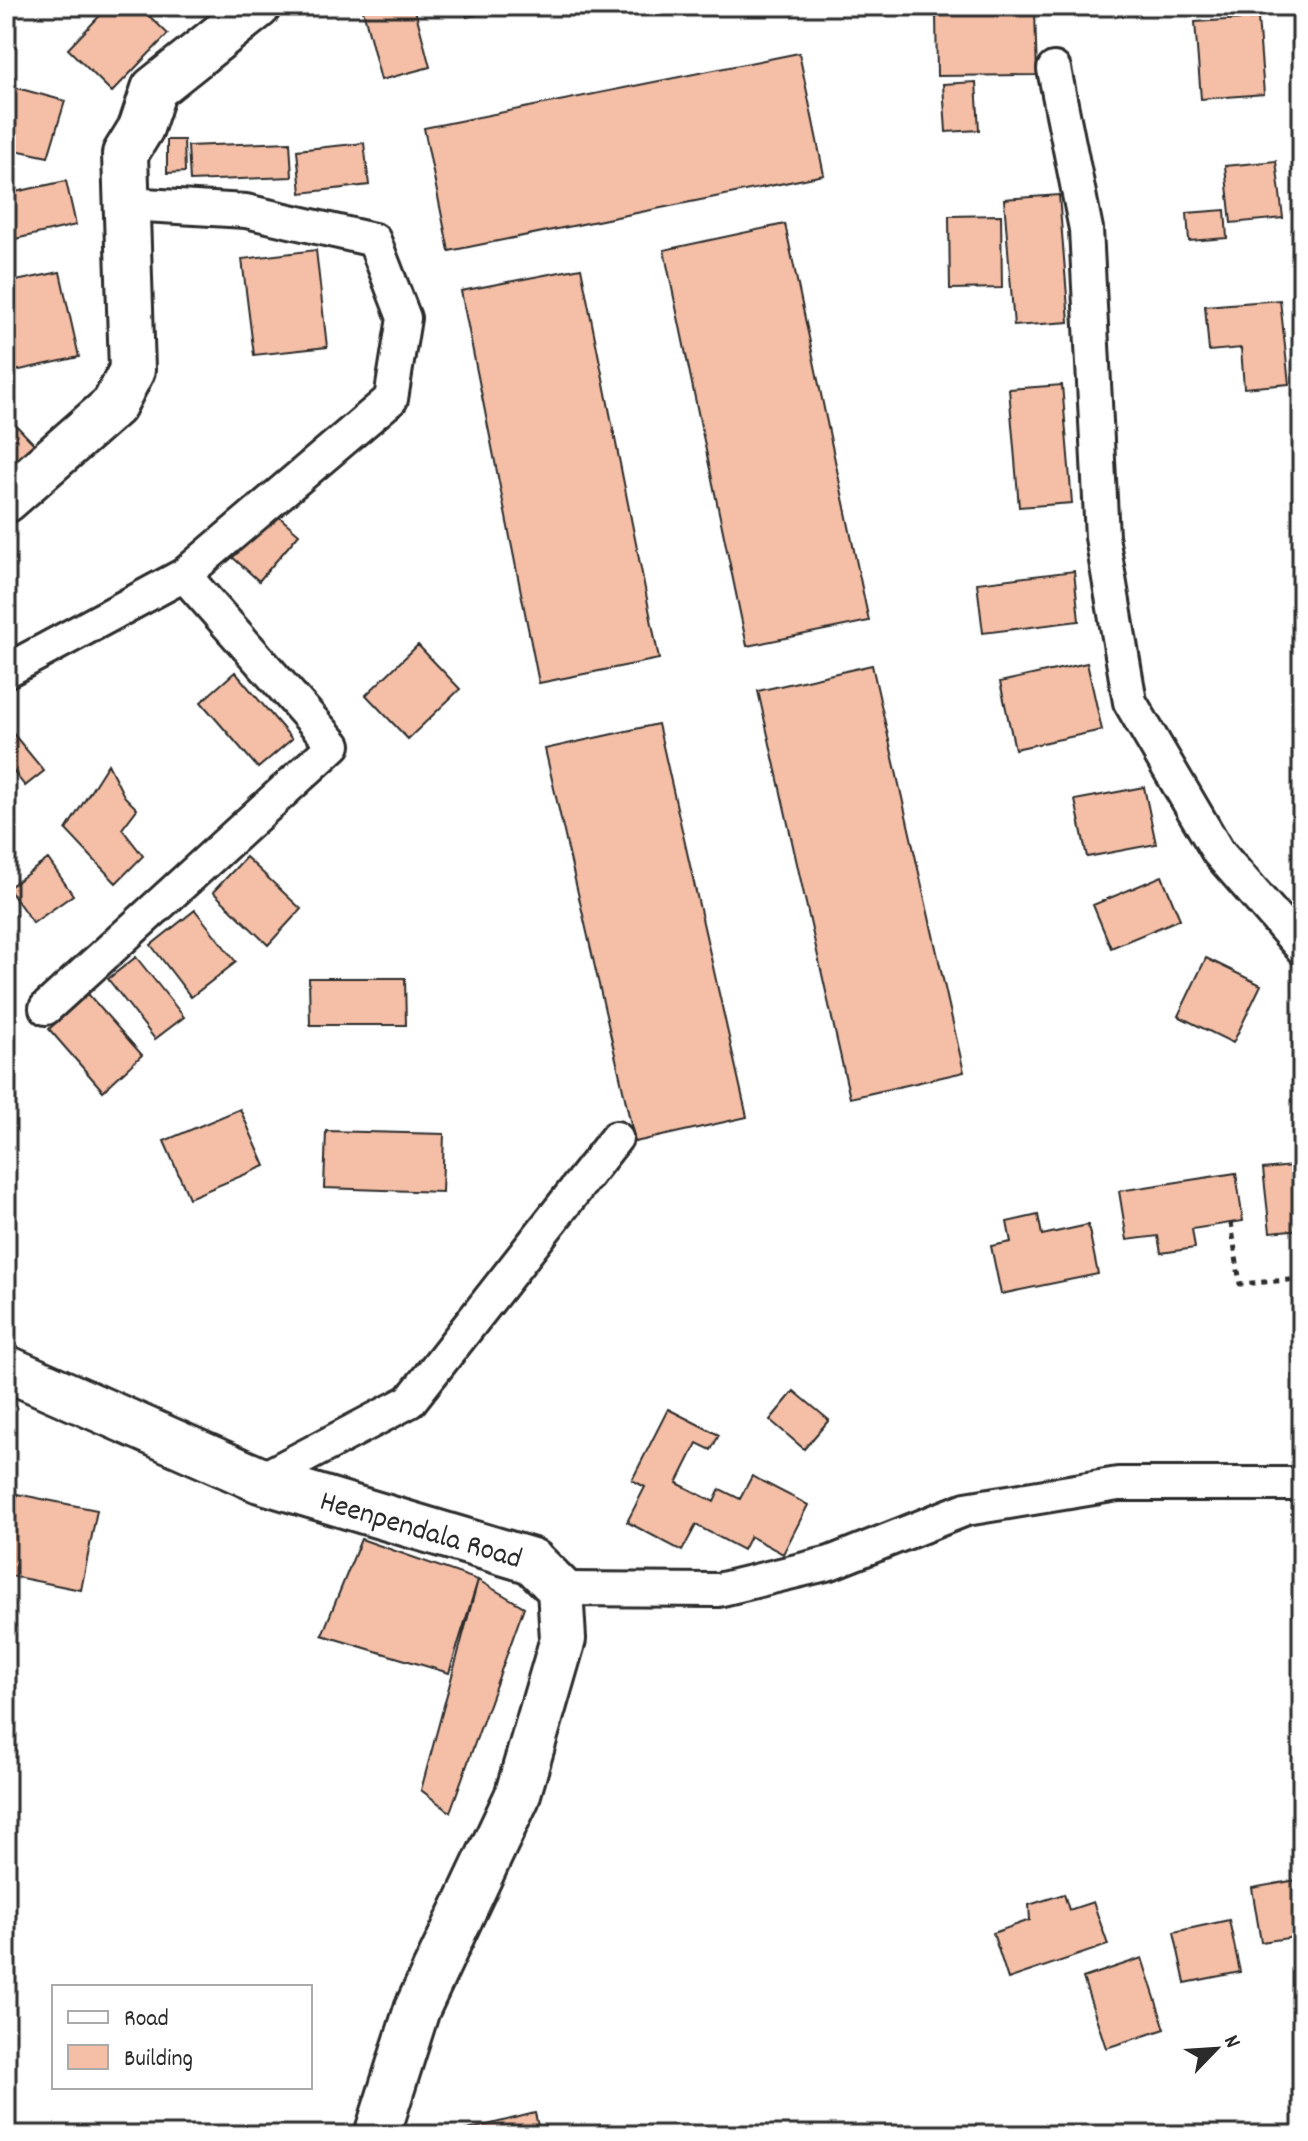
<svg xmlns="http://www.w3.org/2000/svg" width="1308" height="2141" font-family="Dekko,sans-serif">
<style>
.building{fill:#f4bfa6;stroke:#2b2b2b;stroke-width:2}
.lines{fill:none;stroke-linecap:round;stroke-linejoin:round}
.street-casing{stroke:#2b2b2b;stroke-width:38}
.secondary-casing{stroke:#2b2b2b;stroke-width:50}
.path{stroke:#2b2b2b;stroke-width:5;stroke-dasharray:6 6;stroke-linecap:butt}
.street{stroke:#fff;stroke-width:32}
.secondary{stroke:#fff;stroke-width:44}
.labels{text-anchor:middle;stroke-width:7;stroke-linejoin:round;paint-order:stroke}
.street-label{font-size:30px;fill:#2b2b2b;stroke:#fff}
</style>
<rect width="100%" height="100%" fill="#fff"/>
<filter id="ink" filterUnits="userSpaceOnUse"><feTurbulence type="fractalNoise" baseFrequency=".0125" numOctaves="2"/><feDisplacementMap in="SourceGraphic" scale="16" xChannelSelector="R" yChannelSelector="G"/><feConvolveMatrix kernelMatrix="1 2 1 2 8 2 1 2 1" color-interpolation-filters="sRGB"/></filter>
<g filter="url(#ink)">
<!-- building -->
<path class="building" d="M109 6H139L168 34 112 92 68 49Z
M362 6H414L430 67 381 80Z
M464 6H511L467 17Z
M1035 12 1037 75 937 76 936 14Z
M1258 18 1264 94 1201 99 1195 22Z
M799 53 824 175 449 251 424 128Z
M976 82 979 130 946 132 943 84Z
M6 85 65 101 48 157 6 148Z
M167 140H184L185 172 167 173Z
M290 142 292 177 190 181 188 146Z
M364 143 369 185 301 193 297 150Z
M1276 161 1283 218 1231 223 1225 166Z
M66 181 76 225 15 239 6 194Z
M1059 195 1069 322 1014 326 1004 199Z
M1225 210 1227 238 1189 241 1187 213Z
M1001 215 1002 288 950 289 949 216Z
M785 224 869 621 747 646 664 250Z
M316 250 327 347 254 355 242 259Z
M581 268 659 659 539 683 461 291Z
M60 272 79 357 6 373V283Z
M1280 300 1289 384 1244 388 1241 348 1209 351 1205 306Z
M1062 385 1072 503 1019 507 1009 389Z
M6 415 38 448 6 480Z
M261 501 299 534 259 581 221 547Z
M1074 571 1079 621 983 633 977 583Z
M418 645 460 689 408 739 366 695Z
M1087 663 1102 730 1015 749 1000 682Z
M872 665 964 1072 850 1098 758 691Z
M235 672 292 739 258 768 201 702Z
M658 724 747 1117 635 1142 545 749Z
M6 725 44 771 25 786 6 762Z
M108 764 124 796 137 809 122 829 143 856 116 883 66 830Z
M1144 787 1156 844 1087 857 1075 800Z
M246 857 301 909 268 945 213 892Z
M48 859 73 895 33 923 8 888Z
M1162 876 1180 919 1111 948 1093 905Z
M1302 883V920L1291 917Z
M195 910 236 962 191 997 151 945Z
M136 957 184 1017 155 1039 108 979Z
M1206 958 1261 985 1233 1043 1178 1016Z
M309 978H405L406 1025H310Z
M88 994 142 1055 103 1091 49 1029Z
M240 1109 265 1166 189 1198 164 1141Z
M326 1131 444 1134 442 1192 324 1188Z
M1302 1165V1229L1270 1232 1263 1169Z
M1236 1173 1243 1221 1192 1229 1195 1248 1161 1253 1158 1236 1127 1240 1119 1191Z
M1038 1215 1042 1235 1088 1225 1098 1274 1001 1294 991 1246 1011 1242 1007 1222Z
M794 1391 829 1420 804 1449 770 1420Z
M668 1409 719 1435 711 1450 697 1443 677 1483 714 1502 720 1489 740 1499 752 1476 808 1505 783 1554 750 1536 743 1550 696 1525 682 1551 627 1522 645 1487 632 1480Z
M17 1494 97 1510 81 1590 6 1575V1550Z
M361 1539 478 1580 449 1673 322 1635Z
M478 1580 524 1607 450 1812 421 1790Z
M1302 1879V1936L1261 1942 1252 1888Z
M1064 1894 1069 1910 1093 1902 1108 1945 1008 1979 993 1933 1030 1920 1029 1905Z
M1229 1920 1240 1972 1185 1983 1174 1932Z
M1142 1958 1165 2029 1106 2048 1083 1978Z
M535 2113 540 2135H447Z"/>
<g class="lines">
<defs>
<path id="street" d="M1054 69 1086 229 1102 537 1130 702 1218 852 1302 948
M6 671 184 575 391 399 404 318 374 240 246 211 127 204
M46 1008 334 745 184 575
M260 1480 410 1401 616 1138
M560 1589 718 1590 830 1563 966 1509 1118 1484H1302"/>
<g id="secondary">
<path d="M6 500 114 405 132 370 125 154 141 128 154 89 258 6"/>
<path id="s1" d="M6 1368 260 1480 532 1561 560 1589 563 1639 517 1797 417 2009 377 2135"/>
</g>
</defs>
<!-- street casing -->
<use href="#street" class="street-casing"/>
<!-- secondary casing -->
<use href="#secondary" class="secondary-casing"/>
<!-- path -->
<path class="path" d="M1231 1222 1240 1284 1302 1279"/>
<!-- street -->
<use href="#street" class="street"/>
<!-- secondary -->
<use href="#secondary" class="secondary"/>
</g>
</g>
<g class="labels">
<!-- street labels -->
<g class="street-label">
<text dy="10" stroke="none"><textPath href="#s1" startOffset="446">Heenpendala Road</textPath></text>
</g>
</g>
<!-- margin -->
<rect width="1308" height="2141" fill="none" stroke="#fff" stroke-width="32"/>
<rect x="16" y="16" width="1276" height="2109" fill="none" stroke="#2b2b2b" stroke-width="3" filter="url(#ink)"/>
<!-- legend -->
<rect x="52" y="1985" width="260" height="104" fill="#ffffff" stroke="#aaaaaa" stroke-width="2"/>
<rect x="68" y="2011" width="40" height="12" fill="#ffffff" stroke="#aaaaaa" stroke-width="2"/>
<text x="124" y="2025" font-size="24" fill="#2b2b2b">Road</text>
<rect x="68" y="2045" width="40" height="24" fill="#f4bfa6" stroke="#aaaaaa" stroke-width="2"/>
<text x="124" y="2065" font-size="24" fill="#2b2b2b">Building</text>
<!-- north arrow -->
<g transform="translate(1216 2049) rotate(65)" stroke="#ffffff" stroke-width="6" paint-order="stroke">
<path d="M0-6L14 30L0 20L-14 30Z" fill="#2b2b2b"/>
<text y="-12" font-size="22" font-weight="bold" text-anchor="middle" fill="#2b2b2b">N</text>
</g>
</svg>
